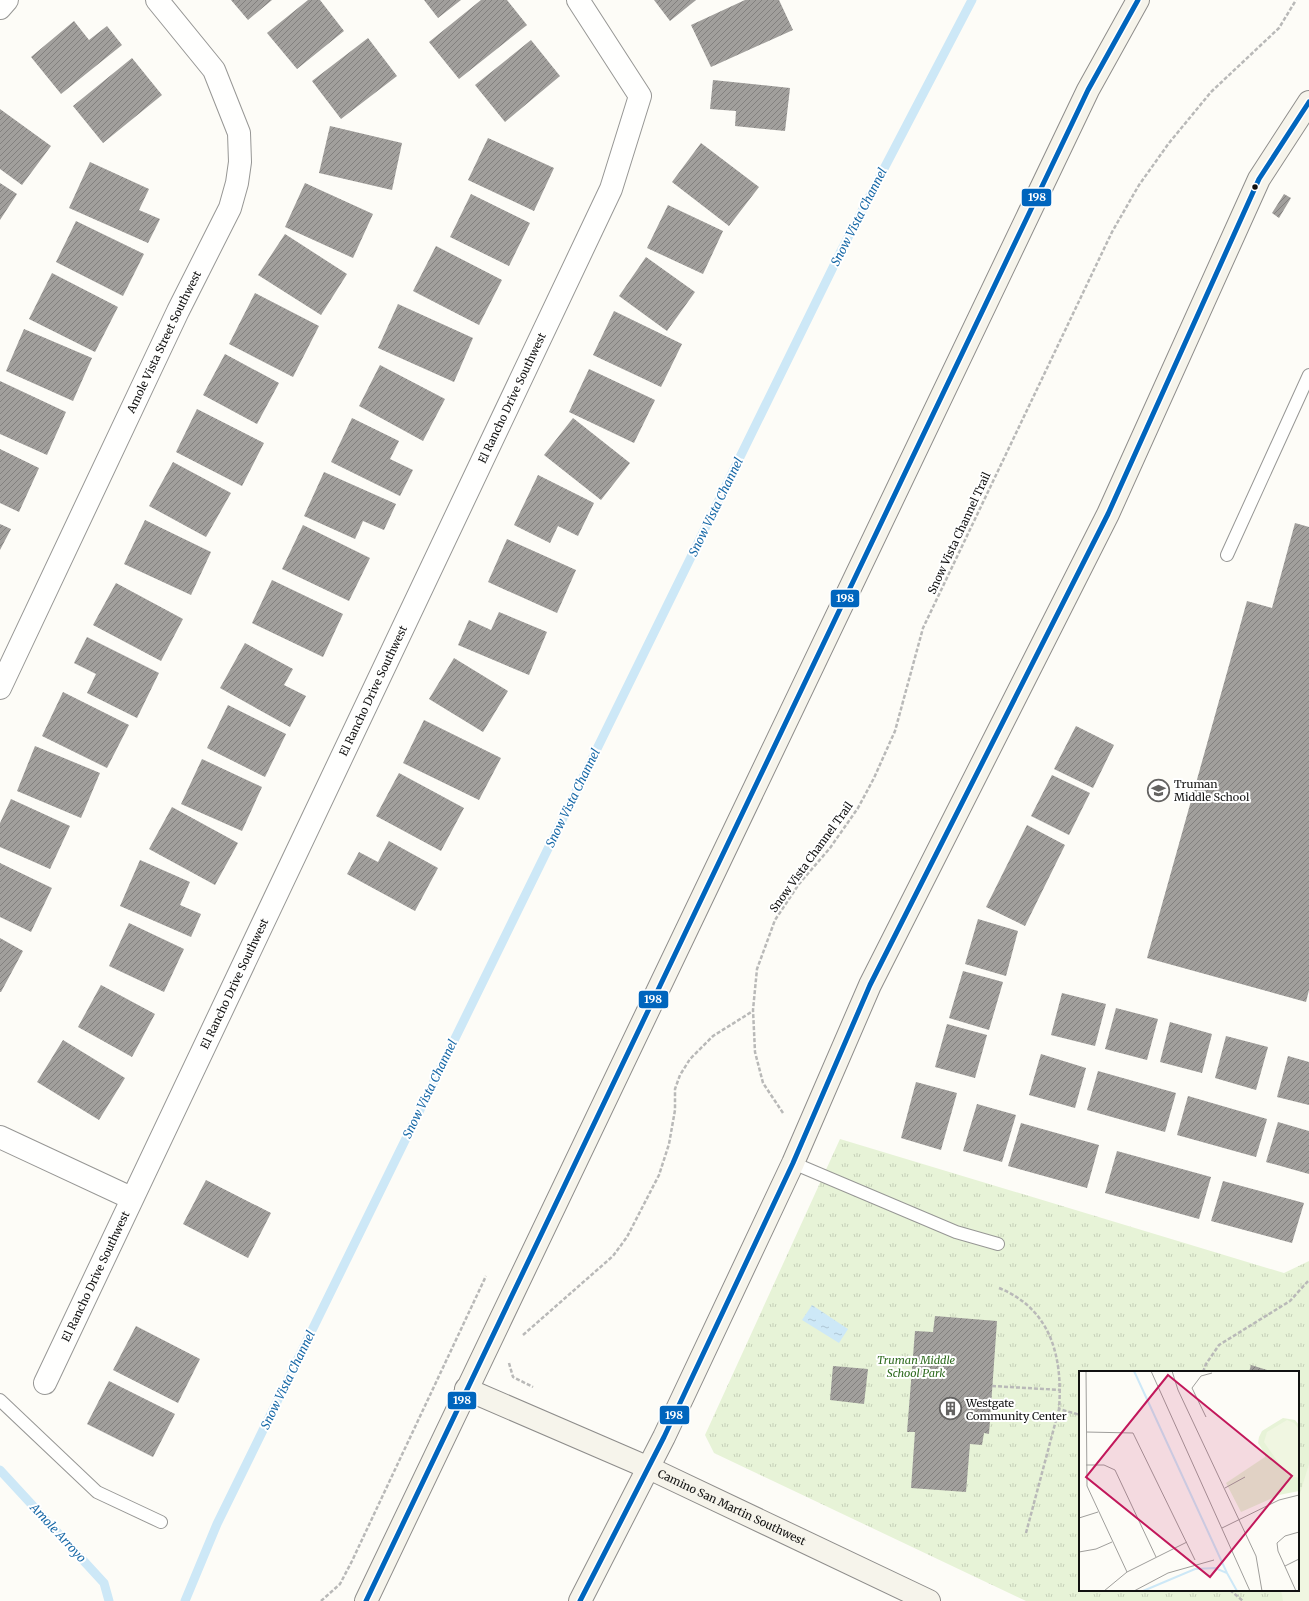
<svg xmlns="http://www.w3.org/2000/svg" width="1309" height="1601" font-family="Merriweather,serif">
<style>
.park{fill:url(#park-tufts);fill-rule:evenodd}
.pitch{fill:#f0f6e1}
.water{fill:url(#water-ripples)}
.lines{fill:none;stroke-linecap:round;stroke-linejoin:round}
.stream{stroke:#cde8f7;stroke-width:9}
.building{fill:url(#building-hatch)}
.lane-casing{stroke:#979795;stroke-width:14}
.street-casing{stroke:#979795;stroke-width:24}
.secondary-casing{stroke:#8e8d8b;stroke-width:24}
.path{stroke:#b9b9b8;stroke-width:2.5;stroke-dasharray:4 2;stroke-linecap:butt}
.lane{stroke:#fffffe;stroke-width:12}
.street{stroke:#fffffe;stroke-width:22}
.secondary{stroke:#f6f4eb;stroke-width:22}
.bus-1-casing{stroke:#fff;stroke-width:8}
.bus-1{stroke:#0065bd;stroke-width:5}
.bus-dot{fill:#111;stroke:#fff;stroke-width:1.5}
.labels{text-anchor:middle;stroke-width:4;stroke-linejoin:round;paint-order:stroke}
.street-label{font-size:11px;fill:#111;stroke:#fff}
.poi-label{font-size:11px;fill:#111;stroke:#fff;text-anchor:start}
.park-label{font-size:11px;font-style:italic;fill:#2f6b1f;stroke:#fff}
.water-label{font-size:12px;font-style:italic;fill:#1768a6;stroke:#fff}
.inset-river{fill:none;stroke:#cde8f7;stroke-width:2}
.inset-road{fill:none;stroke:#9f9e9b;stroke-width:1}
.view{fill:#c2185b;fill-opacity:0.15;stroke:#c2185b;stroke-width:2}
.inset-edge{fill:none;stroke:#111;stroke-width:2}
.line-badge{stroke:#fff;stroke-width:1.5}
.badge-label{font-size:11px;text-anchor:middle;font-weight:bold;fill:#fff}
</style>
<defs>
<pattern id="park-tufts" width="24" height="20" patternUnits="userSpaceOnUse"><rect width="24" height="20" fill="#e7f3d7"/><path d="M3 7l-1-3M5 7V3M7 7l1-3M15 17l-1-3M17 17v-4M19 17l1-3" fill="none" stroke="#c5cfb8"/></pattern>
<pattern id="water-ripples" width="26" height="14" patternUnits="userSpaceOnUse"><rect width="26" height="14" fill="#cde8f7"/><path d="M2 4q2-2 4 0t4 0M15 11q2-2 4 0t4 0" fill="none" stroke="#afc6d3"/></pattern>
<pattern id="building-hatch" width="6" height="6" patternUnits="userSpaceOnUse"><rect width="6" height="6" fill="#a19f9c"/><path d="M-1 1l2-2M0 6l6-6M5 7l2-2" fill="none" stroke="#82807e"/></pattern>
</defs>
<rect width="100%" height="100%" fill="#fdfcf7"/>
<!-- park -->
<path class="park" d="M840 1139 1284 1273 1309 1261V1601H1026L714 1453 705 1435ZM1080 1372H1298V1590H1080Z"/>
<!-- pitch -->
<path class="pitch" d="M1309 1464V1601H1283L1281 1590H1298V1500Z"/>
<!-- water -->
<path class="water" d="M812 1305 848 1329 839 1343 802 1320Z"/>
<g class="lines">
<!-- stream -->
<path class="stream" d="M0 1470 104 1583 109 1601
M185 1601 217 1524 841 251 972 0"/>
</g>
<!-- building -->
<path class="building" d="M231 0H272L248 20Z
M308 0H320L344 31 297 69 267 33Z
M424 0H461L438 18Z
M481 0H507L527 25 459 79 429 42Z
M654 0H696L670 21Z
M745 0H779L793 30 711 67 691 25Z
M74 21 89 40 107 26 122 45 61 94 31 57Z
M368 38 397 76 341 119 312 81Z
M531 40 560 76 505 122 475 85Z
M132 58 162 95 103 143 73 106Z
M713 80 790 88 785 131 735 126 736 111 710 109Z
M0 109 51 146 22 185 0 169Z
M330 126 402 143 392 190 319 173Z
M488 138 554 168 534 211 468 180Z
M701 143 759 187 729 226 672 182Z
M90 162 149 189 139 210 160 219 148 243 69 208Z
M0 183 17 194 0 220Z
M305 183 373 214 353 258 285 227Z
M471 194 530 223 509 266 450 237Z
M1284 194 1291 198 1279 218 1272 213Z
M668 205 723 231 703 274 647 248Z
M76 221 144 254 123 296 56 262Z
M285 234 347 274 321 315 258 275Z
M436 246 502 280 479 325 413 291Z
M646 257 695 292 667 331 619 296Z
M52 273 118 307 95 352 29 319Z
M255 293 319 326 293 377 229 344Z
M398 304 473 338 454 382 378 348Z
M614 311 682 344 661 387 593 355Z
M24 329 92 358 73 401 6 371Z
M225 354 279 383 257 424 203 395Z
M380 365 445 399 423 441 359 406Z
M589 369 655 400 634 443 569 412Z
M0 381 66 412 47 455 0 434Z
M197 409 264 443 242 486 176 452Z
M352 418 399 441 390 459 413 470 400 496 331 462Z
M573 418 630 463 601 500 544 455Z
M0 449 39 468 19 512 0 503Z
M173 462 231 493 206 537 149 506Z
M324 472 396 504 384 530 363 521 355 539 304 516Z
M538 475 594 503 578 536 558 526 550 543 514 525Z
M145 520 211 552 191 595 124 564Z
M1295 523 1309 527V990L1306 1002 1147 958 1247 601 1272 608Z
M0 524 11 529 0 550Z
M303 525 370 558 349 601 282 569Z
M507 539 576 570 557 613 488 582Z
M272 580 343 614 323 657 252 623Z
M116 583 183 619 161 661 93 625Z
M499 612 547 632 529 675 458 645 469 620 491 630Z
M87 637 159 673 137 718 87 693 96 674 74 663Z
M245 643 293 669 284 685 306 696 290 727 220 688Z
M454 658 508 691 483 732 429 699Z
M63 692 129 725 107 768 42 736Z
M228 705 286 734 265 777 207 748Z
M424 720 501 758 479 800 403 763Z
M1076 726 1114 745 1093 788 1054 769Z
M35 746 100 773 81 818 17 791Z
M202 759 262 787 242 831 181 804Z
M399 773 464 808 441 851 376 816Z
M1052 775 1090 793 1069 835 1031 816Z
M11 799 70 826 50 869 0 847V823Z
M172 807 238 843 215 885 149 849Z
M1027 825 1065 845 1025 926 986 907Z
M389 841 438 868 415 911 347 874 359 852 378 862Z
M140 860 190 882 180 905 201 914 191 937 120 906Z
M0 863 52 888 31 932 0 917Z
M978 919 1018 931 1006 976 965 964Z
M129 923 184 949 164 992 109 966Z
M0 938 23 951 1 992H0Z
M963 971 1003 982 989 1030 949 1018Z
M101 985 155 1014 132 1057 78 1027Z
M1062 993 1106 1004 1095 1046 1051 1035Z
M1116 1008 1158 1019 1147 1060 1105 1049Z
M1170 1022 1212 1034 1202 1073 1160 1062Z
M947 1024 987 1035 975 1078 935 1067Z
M1226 1036 1268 1047 1256 1090 1215 1078Z
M63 1040 125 1078 99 1120 37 1082Z
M1041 1054 1086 1068 1075 1108 1029 1095Z
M1288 1056 1309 1062V1105L1277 1097Z
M1098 1071 1176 1093 1165 1132 1087 1110Z
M916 1082 957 1093 941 1150 901 1138Z
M1188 1096 1267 1119 1256 1157 1177 1135Z
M977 1104 1016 1115 1002 1162 963 1151Z
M1278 1122 1309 1131V1174L1266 1162Z
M1021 1123 1099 1145 1087 1188 1008 1166Z
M1117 1151 1211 1177 1199 1219 1105 1193Z
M206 1180 271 1213 248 1258 183 1224Z
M1223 1181 1304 1203 1292 1243 1211 1221Z
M935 1316 997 1321 989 1434 984 1433 982 1445 970 1444 966 1492 911 1488 915 1432H907L915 1331 933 1332Z
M136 1326 200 1359 178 1403 113 1370Z
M1251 1365 1274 1372H1249Z
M833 1366 868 1369 864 1404 830 1400Z
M109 1381 175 1414 153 1457 87 1424Z"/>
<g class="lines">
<defs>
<path id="lane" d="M1227 555 1309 375
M793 1163 956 1232 998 1244
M0 1400 97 1492 161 1522"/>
<g id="street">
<path d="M0 8 7 0"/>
<path id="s1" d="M0 688 178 311 230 208 237 183 240 162 239 133 214 70 157 0"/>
<path d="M0 1137 131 1198"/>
<path id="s2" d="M45 1383 611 189 640 96 578 0"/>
</g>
<g id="secondary">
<path id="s3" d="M466 1389 649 1468 929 1601"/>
<path d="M366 1601 1088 90 1138 0"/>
<path d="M580 1601 664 1437 793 1163 870 985 1108 514 1259 179 1309 102"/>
</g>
</defs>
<!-- lane casing -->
<use href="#lane" class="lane-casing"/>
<!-- street casing -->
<use href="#street" class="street-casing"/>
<!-- secondary casing -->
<use href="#secondary" class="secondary-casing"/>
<!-- path -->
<path class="path" d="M783 1113 763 1083 755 1052 753 1010 757 969 775 920 799 884 830 848 858 808 874 778 895 731 923 628 1112 232 1139 185 1169 143 1211 92 1279 28 1296 0
M999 1288C1051 1309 1063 1357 1059 1409
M523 1335 613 1256 627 1237 659 1175 669 1144 675 1110V1089L680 1075 690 1059 713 1036 753 1011
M509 1363 513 1377 533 1387
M1203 1372 1206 1364 1219 1345 1290 1301 1309 1280
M992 1386 1061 1390
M1026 1533 1059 1409 1080 1415
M1230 1590 1243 1601
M321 1601 340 1584 352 1561 486 1276"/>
<!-- lane -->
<use href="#lane" class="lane"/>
<!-- street -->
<use href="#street" class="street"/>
<!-- secondary -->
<use href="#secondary" class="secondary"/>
<defs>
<path id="bus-1" d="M366 1601 1088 90 1138 0
M580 1601 664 1437 793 1163 870 985 1108 514 1259 179 1309 102"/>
</defs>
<!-- bus-1 casing -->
<use href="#bus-1" class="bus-1-casing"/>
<!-- bus-1 -->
<use href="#bus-1" class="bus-1"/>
</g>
<!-- icons -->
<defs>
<symbol id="school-ring" viewBox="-11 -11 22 22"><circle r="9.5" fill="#fff" stroke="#646362" stroke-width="1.5"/><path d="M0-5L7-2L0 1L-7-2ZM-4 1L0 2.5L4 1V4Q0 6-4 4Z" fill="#646362"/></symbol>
<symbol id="building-ring" viewBox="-11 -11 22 22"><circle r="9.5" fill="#fff" stroke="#646362" stroke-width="1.5"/><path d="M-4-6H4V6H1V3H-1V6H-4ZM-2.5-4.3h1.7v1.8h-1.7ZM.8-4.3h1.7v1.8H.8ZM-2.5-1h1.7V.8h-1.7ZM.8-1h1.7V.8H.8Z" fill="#646362"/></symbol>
</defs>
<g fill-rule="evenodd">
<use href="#school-ring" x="1146" y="778" width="25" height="25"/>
<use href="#building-ring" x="938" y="1396" width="25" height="25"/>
</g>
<!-- markers -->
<circle class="bus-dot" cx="1255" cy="187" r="3.5"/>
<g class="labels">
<!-- street labels -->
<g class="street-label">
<text dy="4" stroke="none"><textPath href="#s1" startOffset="383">Amole Vista Street Southwest</textPath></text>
<text dy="4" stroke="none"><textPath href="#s2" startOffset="1090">El Rancho Drive Southwest</textPath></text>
<text transform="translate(959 533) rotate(-65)" y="4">Snow Vista Channel Trail</text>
<text dy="4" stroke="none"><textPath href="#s2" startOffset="766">El Rancho Drive Southwest</textPath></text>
<text transform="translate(811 857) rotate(-54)" y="4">Snow Vista Channel Trail</text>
<text dy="4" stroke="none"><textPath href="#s2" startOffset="442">El Rancho Drive Southwest</textPath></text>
<text dy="4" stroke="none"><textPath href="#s2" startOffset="118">El Rancho Drive Southwest</textPath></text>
<text dy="4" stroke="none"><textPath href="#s3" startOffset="291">Camino San Martin Southwest</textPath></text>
</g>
<!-- poi labels -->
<g class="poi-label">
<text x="1174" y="788">Truman<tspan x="1174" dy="13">Middle School</tspan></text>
<text x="966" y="1407">Westgate<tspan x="966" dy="13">Community Center</tspan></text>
</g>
<!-- park labels -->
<g class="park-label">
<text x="916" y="1364">Truman Middle<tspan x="916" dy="13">School Park</tspan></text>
</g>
<!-- water labels -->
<g class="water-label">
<text transform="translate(859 217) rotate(-63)" y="4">Snow Vista Channel</text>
<text transform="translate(716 507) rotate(-64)" y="4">Snow Vista Channel</text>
<text transform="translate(573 798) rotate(-64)" y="4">Snow Vista Channel</text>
<text transform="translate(430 1089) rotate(-64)" y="4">Snow Vista Channel</text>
<text transform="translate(288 1380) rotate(-64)" y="4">Snow Vista Channel</text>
<text transform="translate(58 1533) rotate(47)" y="4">Amole Arroyo</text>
</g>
</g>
<!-- overview -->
<g transform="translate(1079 1371)">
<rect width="220" height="220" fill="#fdfcf7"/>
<path d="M204 47 216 49 220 54V120L200 124 162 141 147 112 186 86V83L179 72 180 66 183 60Z" fill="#e7f3d7"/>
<path d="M208 49 215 52 220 58V107L208 104 185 71 188 61Z" fill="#f0f6e1"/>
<path class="inset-river" d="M55 0 148 202M64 220 116 198 136 197 148 202 158 220"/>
<path class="inset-road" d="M7 0 8 115 48 201M72 0 171 220M93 0 99 19 177 185 183 220M127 46 113 17 122 5 133 2M7 61 54 62 116 189M7 94H25L36 99 77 186M146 117 166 106M0 147 19 141M143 157 200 129 220 124M198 172 199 180 217 220M198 172 206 165 220 161M0 181 17 178 33 171M206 195 220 188M25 220 48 201 108 171M55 220 89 202 135 189"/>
<path class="view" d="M89 4 213 105 131 206 7 106Z"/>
<rect width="220" height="220" class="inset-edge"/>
</g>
<g class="line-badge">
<rect x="1021" y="188" width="31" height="19" rx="4" fill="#0065bd"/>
<rect x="830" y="589" width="30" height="19" rx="4" fill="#0065bd"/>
<rect x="638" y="990" width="31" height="19" rx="4" fill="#0065bd"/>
<rect x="447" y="1391" width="30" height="19" rx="4" fill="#0065bd"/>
<rect x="659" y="1405" width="31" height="20" rx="4" fill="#0065bd"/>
</g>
<g class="badge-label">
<text x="1037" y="201">198</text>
<text x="845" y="602">198</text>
<text x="653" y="1003">198</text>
<text x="462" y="1404">198</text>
<text x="674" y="1419">198</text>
</g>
</svg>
